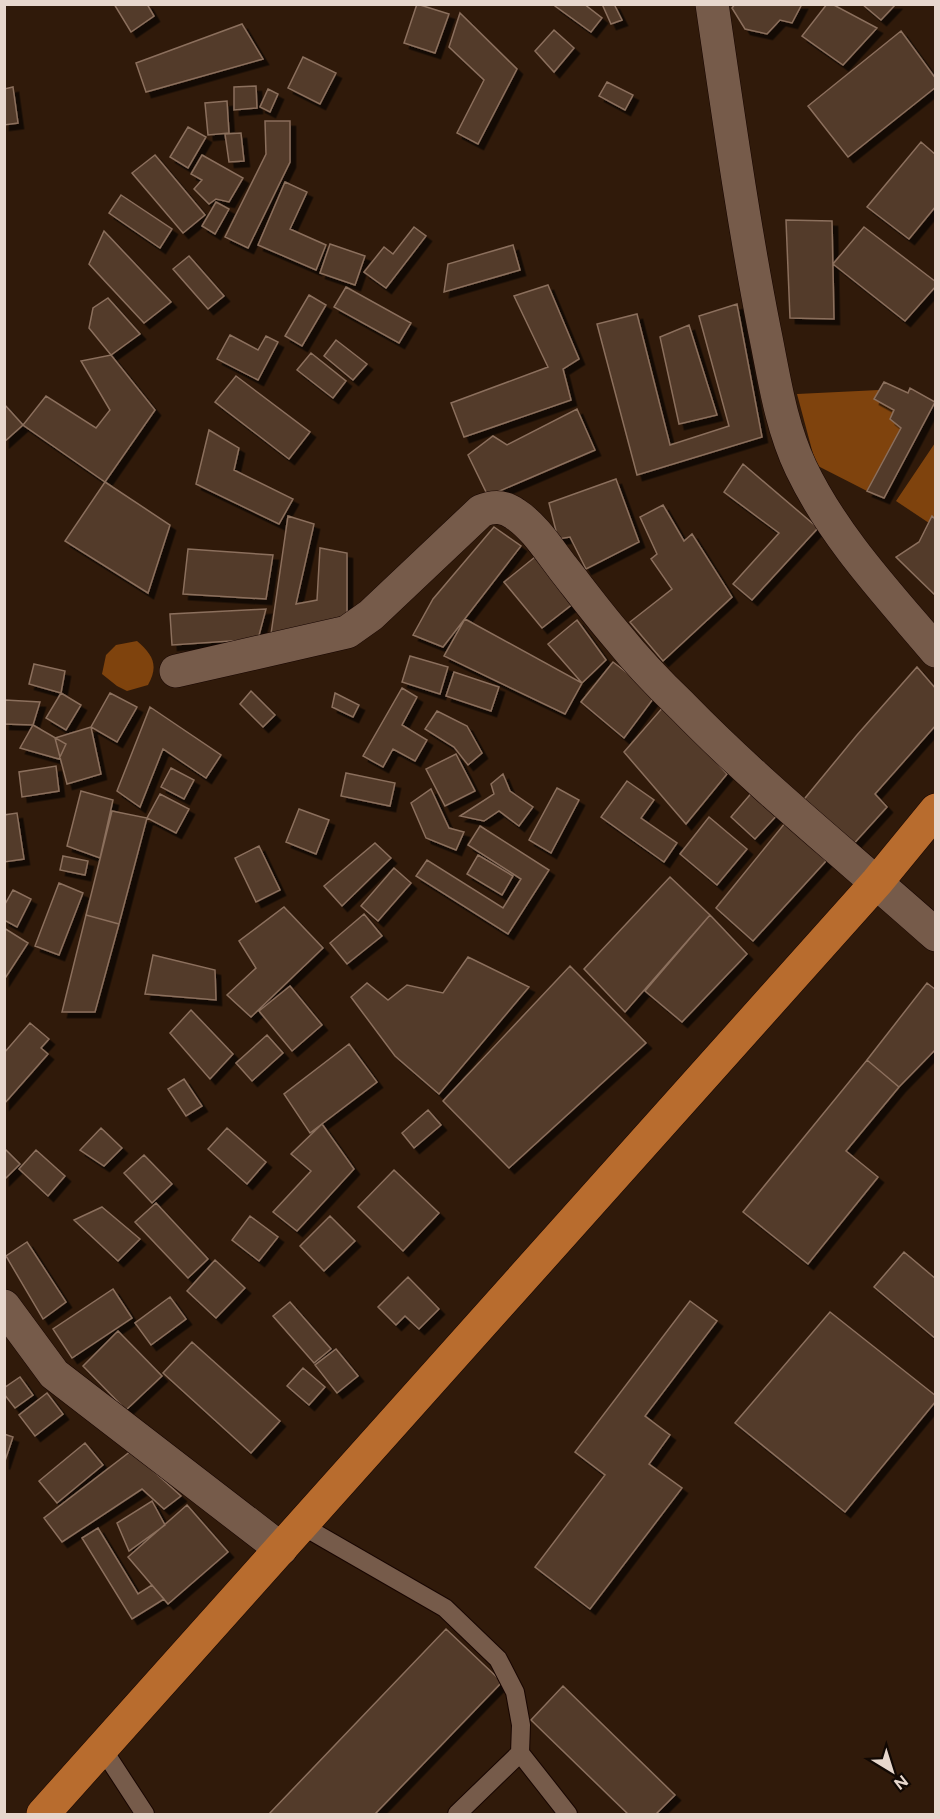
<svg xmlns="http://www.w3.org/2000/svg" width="940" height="1819" font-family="Figtree,sans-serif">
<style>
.forest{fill:#7f430d}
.building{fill:#533a29;stroke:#8b6f5d;stroke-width:1.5;filter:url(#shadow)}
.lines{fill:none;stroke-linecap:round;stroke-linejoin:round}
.service-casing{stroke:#170500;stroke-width:20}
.minor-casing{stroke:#170500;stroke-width:34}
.tertiary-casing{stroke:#170500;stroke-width:34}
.trunk-casing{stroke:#170500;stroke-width:34}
.service{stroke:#765b4a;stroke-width:18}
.minor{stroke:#765b4a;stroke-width:33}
.tertiary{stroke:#765b4a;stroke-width:33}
.trunk{stroke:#b86c2e;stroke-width:33}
</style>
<defs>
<filter id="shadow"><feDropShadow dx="5.5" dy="5.5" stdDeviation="0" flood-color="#0009"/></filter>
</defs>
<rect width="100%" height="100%" fill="#301a0a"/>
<!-- forest -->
<path class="forest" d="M879 390 894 410 890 419 901 428 867 491 816 465 797 394Z
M935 443V522L929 523 896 501Z
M137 641C153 655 159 665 148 685L127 691 117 686 102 674 106 655 116 645Z"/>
<!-- building -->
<path class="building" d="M114 4H147L154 16 131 32Z
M417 4 449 14 435 53 404 43Z
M556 4H584L602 18 591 32 555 6Z
M602 4H614L622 20 611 24Z
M735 4H802L792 23 780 20 767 34 745 29 732 8Z
M827 4H832L877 28 843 65 802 36Z
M862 4H896L881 20Z
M460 13 517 69 478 144 457 133 484 80 449 47Z
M242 24 263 59 146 92 136 63Z
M554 30 574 48 554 72 535 51Z
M901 31 936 79V87L848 157 808 106Z
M303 57 336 73 320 104 288 88Z
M607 82 633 95 625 110 599 96Z
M256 86 257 108 234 110V87Z
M13 87 18 123 4 125V89Z
M268 89 278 94 270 112 260 107Z
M227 101 229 133 208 135 205 103Z
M265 121H290V162L248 248 225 237 266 154Z
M188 127 206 137 188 168 170 157Z
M241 133 244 161 229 162 225 134Z
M921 142 936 155V206L909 239 867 207Z
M155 155 205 215 183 233 132 173Z
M202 155 243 178 229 202 216 199 209 204 194 189 202 180 191 174Z
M285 182 307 192 290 229 326 245 316 270 258 245Z
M121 195 172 229 160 248 109 213Z
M216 202 229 209 215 234 202 226Z
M786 220 832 221 834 319 790 318Z
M414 227 426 236 386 288 364 272 384 247 393 254Z
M864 227 936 282V286L905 321 833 264Z
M104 231 171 302 144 323 89 264Z
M330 244 365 256 355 285 320 273Z
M513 245 520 270 444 292 448 264Z
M189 256 224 296 208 309 173 269Z
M548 285 579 359 563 369 571 400 464 437 451 403 548 367 514 296Z
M346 287 411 323 399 343 334 307Z
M309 295 326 305 302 346 285 336Z
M108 298 140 334 111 355 89 328 93 308Z
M737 304 762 437 637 475 597 324 637 314 670 445 729 426 699 316Z
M689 325 717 415 679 424 660 337Z
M230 335 258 350 266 336 278 342 258 380 217 359Z
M336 340 367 364 353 380 324 356Z
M311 353 346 381 333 398 297 370Z
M111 355 155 410 105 482 23 425 46 396 96 428 110 410 81 361Z
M236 376 310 432 289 459 215 402Z
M884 382 908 393 910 388 935 402 884 498 867 491 901 428 890 419 894 410 874 399Z
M4 404 23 425 4 442Z
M577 409 595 450 488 496 468 455 493 436 507 445Z
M209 430 239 448 234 470 293 499 279 524 196 484Z
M743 464 818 528 752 600 733 584 779 533 724 492Z
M616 479 639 542 586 569 570 537 558 539 549 503Z
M105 482 170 525 148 593 65 541Z
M663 505 684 541 692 534 732 597 663 661 630 622 672 589 651 559 657 554 640 517Z
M288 516 314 524 296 604 317 600 320 548 347 553V622L271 634Z
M932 516 936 520V596L896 557 919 542Z
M494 527 521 546 443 647 413 635 433 599Z
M188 549 273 555 266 599 183 594Z
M540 553 574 603 542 628 504 582Z
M266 609 258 639 172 645 170 614Z
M465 619 582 683 565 714 444 656Z
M577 620 606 660 582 683 548 644Z
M410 656 448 667 440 694 402 682Z
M613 662 656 695 624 738 581 702Z
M34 664 65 671 61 693 29 684Z
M917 667 936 689V725L875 794 887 807 849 849 801 803 857 735Z
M454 672 499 687 491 711 446 696Z
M402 688 417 697 402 725 427 740 415 761 393 749 383 767 363 756Z
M251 691 275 715 263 727 240 704Z
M61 693 81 705 66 730 46 718Z
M110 693 137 707 117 742 91 727Z
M335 693 359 705 353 717 332 707Z
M5 700 40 702 33 725 4 724Z
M664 706 727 774 686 824 624 752Z
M150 707 221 755 206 778 163 749 140 807 117 791Z
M437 711 467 726 482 753 468 765 454 747 425 729Z
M33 725 66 744 59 759 20 748Z
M91 727 101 774 67 784 55 738Z
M456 754 475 791 445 806 426 769Z
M56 766 59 791 22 797 19 772Z
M171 768 194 780 184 799 161 787Z
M346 773 395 783 390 806 341 796Z
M503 774 510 791 533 807 519 826 499 811 484 821 460 816 494 794 491 784Z
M627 781 654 800 641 818 677 843 664 862 601 817Z
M557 788 579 800 551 853 529 840Z
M431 789 449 828 464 832 456 850 426 838 411 803Z
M754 790 779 813 755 839 731 817Z
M81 791 113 800 100 858 67 846Z
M160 794 189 809 176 833 147 818Z
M299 809 329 820 316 854 286 842Z
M112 811 147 818 119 924 86 915Z
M17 813 24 859 4 862V815Z
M709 817 747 849 717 885 680 854Z
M785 823 826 861 753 941 716 908Z
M480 826 549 870 508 934 416 876 427 860 503 908 521 879 468 845Z
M375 843 391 858 342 906 324 886Z
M259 846 280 890 256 902 235 858Z
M478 855 513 876 502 895 467 874Z
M63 856 88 861 85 875 60 870Z
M394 868 411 883 378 921 361 906Z
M670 877 710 915 625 1012 584 969Z
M59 883 83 893 59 955 35 946Z
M13 890 31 899 17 927 4 920V906Z
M284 907 323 948 251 1017 227 995 256 968 239 941Z
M364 914 382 936 347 964 330 943Z
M86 915 119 924 95 1012H62Z
M710 915 747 954 682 1022 645 991Z
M4 928 28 943 4 980Z
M153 955 215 970 216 1000 145 994Z
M468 957 529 987 439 1094 395 1056 351 997 367 983 388 1000 407 985 443 993Z
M570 966 646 1043 509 1168 443 1101Z
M927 983 936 990V1049L899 1087 867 1060Z
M290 986 322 1025 292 1051 259 1011Z
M191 1010 233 1054 210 1079 170 1033Z
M30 1023 49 1039 41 1048 48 1054 4 1104V1053Z
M267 1035 283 1053 252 1081 236 1063Z
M349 1044 377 1082 310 1133 284 1094Z
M867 1060 899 1087 846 1151 878 1177 808 1264 743 1212Z
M184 1079 202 1106 186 1116 168 1089Z
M428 1110 441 1125 414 1148 402 1133Z
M322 1124 354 1169 297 1231 273 1212 311 1171 291 1154Z
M101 1128 122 1148 104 1166 80 1150Z
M227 1128 266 1162 247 1184 208 1149Z
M4 1148 20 1164 4 1180Z
M36 1150 65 1176 48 1196 19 1169Z
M144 1155 172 1184 152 1203 124 1173Z
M394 1170 439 1213 403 1251 358 1207Z
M156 1203 208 1259 188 1278 135 1222Z
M102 1207 140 1239 118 1261 74 1220Z
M250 1216 278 1237 259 1261 232 1240Z
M330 1216 355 1241 324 1271 300 1246Z
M27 1242 66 1302 43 1319 6 1256Z
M904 1252 936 1279V1339L874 1287Z
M215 1260 245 1288 216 1318 187 1291Z
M408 1277 439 1309 419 1329 405 1316 396 1325 378 1307Z
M113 1289 132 1318 72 1358 53 1329Z
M170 1297 186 1319 151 1345 135 1323Z
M690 1301 717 1321 645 1416 670 1435 649 1464 682 1488 590 1609 535 1567 605 1475 575 1452Z
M290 1302 331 1349 314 1363 273 1316Z
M830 1312 936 1396V1401L845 1512 735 1423Z
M118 1331 162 1376 126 1410 83 1366Z
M192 1342 280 1421 251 1453 163 1373Z
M336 1349 358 1376 337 1393 315 1365Z
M303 1368 325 1387 309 1405 287 1386Z
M20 1377 33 1395 15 1408 4 1394V1388Z
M47 1393 63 1414 35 1436 19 1415Z
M4 1434 13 1437 4 1464Z
M85 1443 103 1465 57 1503 39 1481Z
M131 1451 181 1496 164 1509 142 1489 62 1542 44 1518Z
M152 1501 165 1525 129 1551 117 1523Z
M187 1505 228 1552 168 1604 128 1557Z
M98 1528 138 1594 152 1585 164 1599 132 1619 82 1538Z
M446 1629 502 1682 375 1814H269Z
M563 1686 675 1795 656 1814H628L531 1720Z"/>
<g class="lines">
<defs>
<path id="service" d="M301 1525 445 1608 498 1659 515 1692 521 1725 520 1753 568 1814
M102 1748 145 1814
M457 1814 520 1753"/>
<path id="minor" d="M176 671 347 632 371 615 481 511C493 506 504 506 515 514 534 526 549 550 563 568 581 591 598 614 617 636 637 661 659 684 682 706 762 788 851 859 936 935
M4 1306 54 1374 281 1549"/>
<path id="tertiary" d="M712 4C728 113 743 221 764 328 774 376 780 424 801 468 834 537 887 593 936 651"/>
<path id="trunk" d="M43 1814 877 882 936 810"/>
</defs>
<!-- service casing -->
<use href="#service" class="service-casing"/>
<!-- minor casing -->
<use href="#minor" class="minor-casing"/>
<!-- tertiary casing -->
<use href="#tertiary" class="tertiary-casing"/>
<!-- trunk casing -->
<use href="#trunk" class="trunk-casing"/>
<!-- service -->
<use href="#service" class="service"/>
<!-- minor -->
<use href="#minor" class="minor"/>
<!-- tertiary -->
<use href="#tertiary" class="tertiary"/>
<!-- trunk -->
<use href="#trunk" class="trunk"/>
</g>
<!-- border -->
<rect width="940" height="1819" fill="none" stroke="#e7d7cd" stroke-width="12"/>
<!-- north arrow -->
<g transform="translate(892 1771) rotate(142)" stroke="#110803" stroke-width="4.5" paint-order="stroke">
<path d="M0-4.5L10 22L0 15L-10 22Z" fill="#e7d7cd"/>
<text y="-9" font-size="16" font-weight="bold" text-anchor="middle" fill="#e7d7cd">N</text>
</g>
</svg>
